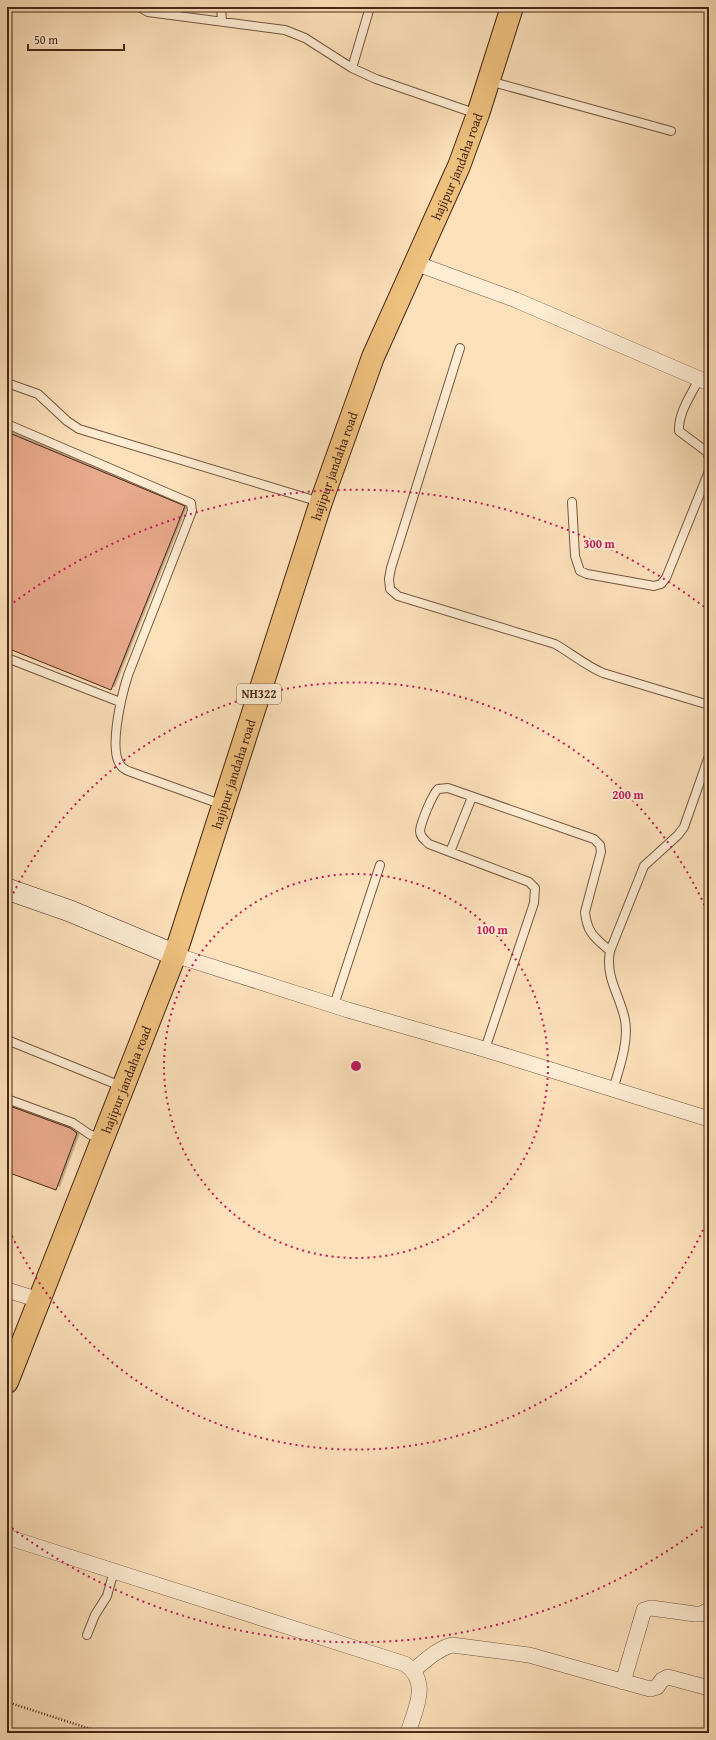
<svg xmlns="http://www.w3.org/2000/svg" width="716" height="1740" font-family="'Gentium Book Plus',serif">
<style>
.building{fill:#e8aa8c;stroke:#482715;filter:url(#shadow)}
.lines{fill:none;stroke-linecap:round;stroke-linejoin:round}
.lane-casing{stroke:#75563e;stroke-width:10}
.street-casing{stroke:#75563e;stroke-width:16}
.secondary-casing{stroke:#482715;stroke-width:22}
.highway-casing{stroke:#482715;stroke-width:24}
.path{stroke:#482715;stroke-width:2.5;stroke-dasharray:1 2;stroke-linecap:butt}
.lane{stroke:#feecd3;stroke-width:8}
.street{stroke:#feecd3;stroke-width:15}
.secondary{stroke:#feecd3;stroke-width:21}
.highway{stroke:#eec07e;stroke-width:22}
.ring{fill:none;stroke:#c2185b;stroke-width:2;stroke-dasharray:2 4}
.labels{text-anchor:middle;stroke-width:4;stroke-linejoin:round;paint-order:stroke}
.shield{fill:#feecd3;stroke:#7f624e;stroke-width:1}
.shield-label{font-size:12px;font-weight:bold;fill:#482715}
.street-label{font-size:13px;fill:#482715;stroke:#feecd3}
.centre{fill:#c2185b;stroke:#feecd3;stroke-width:2}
.ring-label{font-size:12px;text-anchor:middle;font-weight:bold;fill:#c2185b;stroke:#feecd3;stroke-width:4;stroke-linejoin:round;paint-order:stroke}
</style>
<defs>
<filter id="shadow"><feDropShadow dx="3.5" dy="-3.5" stdDeviation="0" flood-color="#0004"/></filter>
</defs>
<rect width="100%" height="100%" fill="#fde1bb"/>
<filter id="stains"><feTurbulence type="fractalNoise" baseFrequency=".005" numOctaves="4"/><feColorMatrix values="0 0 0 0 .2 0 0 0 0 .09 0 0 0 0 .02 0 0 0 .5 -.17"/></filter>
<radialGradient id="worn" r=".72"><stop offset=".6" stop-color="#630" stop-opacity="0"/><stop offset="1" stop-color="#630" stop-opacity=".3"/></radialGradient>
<!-- building -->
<path class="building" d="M7 432 185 506 111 690 7 648Z
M7 1105 70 1128 77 1133 56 1190 7 1172Z"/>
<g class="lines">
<defs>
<path id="lane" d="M139 7 148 12 285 30 305 38 352 68 376 79 477 114
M221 7 222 21
M352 68 370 7
M489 81 671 131
M460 348 391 568 389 579 390 589 398 596 555 644C571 653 586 666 603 673L709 705
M699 379C691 395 678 413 679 431L707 452 709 458
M7 383 38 394 67 421 79 429 320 502
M7 424 191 503 192 511 128 675C122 694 107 753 122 767 124 769 128 771 131 772L223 805
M572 502 575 556 580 571 587 574 654 586 661 584 666 578 709 471
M7 658 120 702
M450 852 472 797
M334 1005 380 865
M7 1040 123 1087
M485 1049 534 903 535 888 529 882 429 844C425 840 420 837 420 831 421 822 432 795 438 789L448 788 594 839 600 845 601 852 585 912C587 933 595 938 610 951
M613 1090C619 1068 629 1043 625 1020 620 995 605 978 610 951L644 866 678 835 684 827 709 756
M7 1099 73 1123 89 1134 102 1140
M87 1635 95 1615 107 1596 114 1571"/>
<path id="street" d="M415 263 516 300 709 383
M175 955 348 1010 477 1047 709 1119
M7 1290 39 1300
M7 1537 405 1664C431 1682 415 1709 408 1733
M414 1670C426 1660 437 1649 452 1645L529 1655 650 1689 657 1687 662 1680 668 1677 709 1688
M623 1682 644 1610 651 1608 695 1614H701L709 1610"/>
<path id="secondary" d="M7 889 70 911 175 955"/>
<g id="highway">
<path id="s1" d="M7 1382 175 955 321 502 373 357 459 166 478 114 512 7"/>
</g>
</defs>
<!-- lane casing -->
<use href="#lane" class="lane-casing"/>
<!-- street casing -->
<use href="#street" class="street-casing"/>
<!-- secondary casing -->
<use href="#secondary" class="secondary-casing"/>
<!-- highway casing -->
<use href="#highway" class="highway-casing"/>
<!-- path -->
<path class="path" d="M7 1702 103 1733"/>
<!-- lane -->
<use href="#lane" class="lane"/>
<!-- street -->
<use href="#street" class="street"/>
<!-- secondary -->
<use href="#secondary" class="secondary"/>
<!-- highway -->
<use href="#highway" class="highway"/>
</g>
<!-- distance rings -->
<g class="ring">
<circle cx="356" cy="1066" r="192"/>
<path d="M708 1219A384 384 0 0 1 8 1228M8 904A384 384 0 0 1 708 913"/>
<path d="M707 1523A576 576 0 0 1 9 1526M9 606A576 576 0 0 1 707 609"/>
</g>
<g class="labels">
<!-- shield labels -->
<rect class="shield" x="237" y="684" width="44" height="20" rx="3"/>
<g class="shield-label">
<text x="259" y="698">NH322</text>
</g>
<!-- street labels -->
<g class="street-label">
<text dy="5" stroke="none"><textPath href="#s1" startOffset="1297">hajipur jandaha road</textPath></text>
<text dy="5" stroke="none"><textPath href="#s1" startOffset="973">hajipur jandaha road</textPath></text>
<text dy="5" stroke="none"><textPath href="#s1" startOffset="649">hajipur jandaha road</textPath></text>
<text dy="5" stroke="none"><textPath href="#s1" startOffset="325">hajipur jandaha road</textPath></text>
</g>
</g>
<circle cx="356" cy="1066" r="6" class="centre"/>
<g class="ring-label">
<text x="599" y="548">300 m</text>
<text x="628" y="799">200 m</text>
<text x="492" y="934">100 m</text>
</g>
<!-- margin -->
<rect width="716" height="1740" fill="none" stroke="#fde1bb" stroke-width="24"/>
<rect x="8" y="8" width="700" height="1724" fill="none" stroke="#482715" stroke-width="2"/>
<rect x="12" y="12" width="692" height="1716" fill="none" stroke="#482715"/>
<!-- scale -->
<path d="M28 44v6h96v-6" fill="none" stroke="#482715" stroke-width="2"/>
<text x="34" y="44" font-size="12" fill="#482715" stroke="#feecd3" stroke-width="3" paint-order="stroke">50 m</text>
<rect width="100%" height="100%" filter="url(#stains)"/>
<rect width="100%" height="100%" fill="url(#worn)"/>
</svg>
